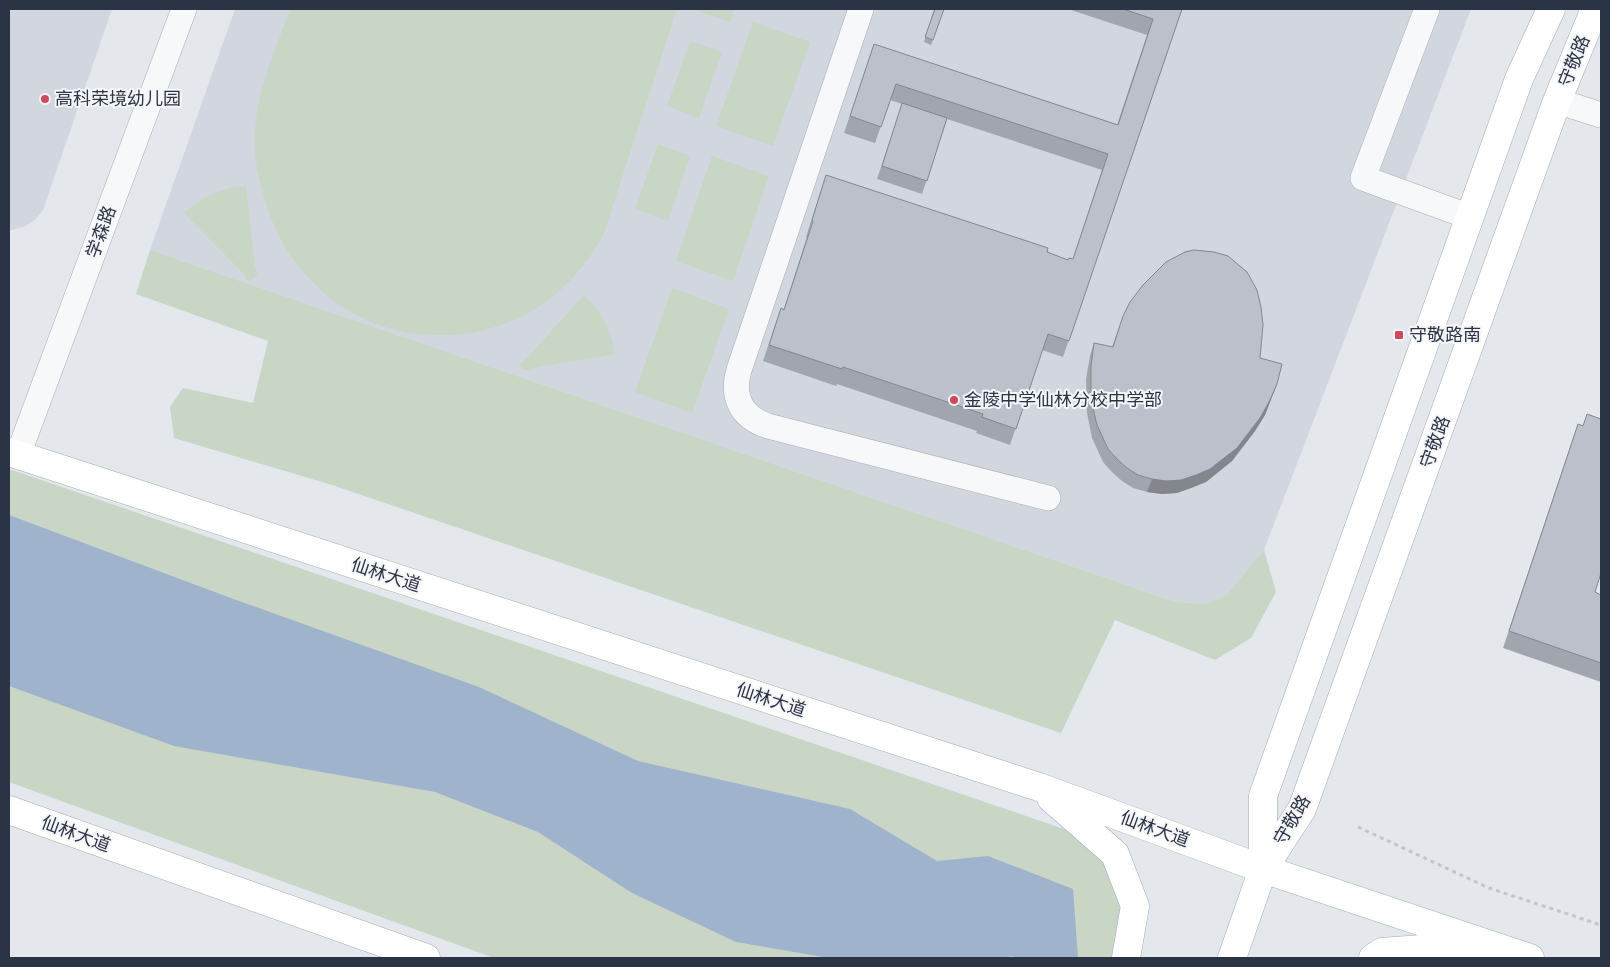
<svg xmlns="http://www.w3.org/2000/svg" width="1610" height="967" font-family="Montserrat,'Noto Sans SC',sans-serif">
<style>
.built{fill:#d2d6de}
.green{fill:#c9d6c5}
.water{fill:#9fb4cc}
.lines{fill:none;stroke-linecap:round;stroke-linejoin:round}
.minor-casing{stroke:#a9aeb7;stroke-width:26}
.major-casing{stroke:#a3abb8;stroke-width:29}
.path{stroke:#c2c5cb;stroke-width:3;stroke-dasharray:4 4;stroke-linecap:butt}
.minor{stroke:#f7f8fa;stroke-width:25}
.major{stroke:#fff;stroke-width:28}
.wall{fill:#a1a5ae}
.shaded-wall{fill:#83868d}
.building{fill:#bbc0ca;stroke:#83868d}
.poi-dot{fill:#d1495b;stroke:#f4f6f9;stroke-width:2}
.labels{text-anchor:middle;stroke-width:4;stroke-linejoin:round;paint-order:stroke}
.street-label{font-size:18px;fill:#2b3445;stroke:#f4f6f9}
.poi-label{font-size:18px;fill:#2b3445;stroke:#f4f6f9;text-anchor:start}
</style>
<rect width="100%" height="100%" fill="#e4e7ec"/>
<!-- built -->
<path class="built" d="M9 9H112L43 210 36 219 26 226 9 231Z
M235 9H1471L1264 550 1226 595 1206 604 1176 602 150 250Z"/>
<!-- green -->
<path class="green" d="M290 9H677L603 236C589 259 574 280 552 297 527 318 494 330 462 334 363 345 282 281 261 185 258 173 255 160 255 147 253 98 274 54 290 9Z
M698 9H734L730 22 698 11Z
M753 22 810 42 773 146 716 126Z
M690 41 722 52 699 118 667 106Z
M658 144 690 156 668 221 635 209Z
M712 156 769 176 733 281 676 261Z
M246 186 255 267 257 272V276L251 281 247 280 244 274 184 213C204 196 219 188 246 186Z
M150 250 1176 602 1206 604 1226 595 1264 550 1276 592 1251 638 1215 660 1115 620 1061 733 332 485 174 438 170 407 183 388 253 403 268 341 136 294Z
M672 288 729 309 692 413 635 392Z
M584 295C602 313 611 328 615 354L535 368 530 371 522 369 520 365 521 362 527 358Z
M9 469 1064 829 1089 844 1107 867 1120 899 1122 927 1112 958H494L9 782Z"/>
<!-- water -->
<path class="water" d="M9 515 228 597 479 687 638 761 850 809 937 861 988 856 1073 889 1078 958H1016L1012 956 1004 958H829L736 942 632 893 538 832 435 792 174 746 9 686Z"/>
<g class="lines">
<defs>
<path id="minor" d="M861 9 739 370C731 397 741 417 768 426L1048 498
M1427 9 1363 178 1470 217
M1557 101 1601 115
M18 455 184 9"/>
<path id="major" d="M9 452 1039 787 1263 869 1530 958
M1051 798 1115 854 1135 906 1126 958
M9 810 426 958
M1263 869V796L1519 79 1551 9
M1232 958 1263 869 1302 809 1557 101 1595 9
M1373 958 1382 952 1475 945"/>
</defs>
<!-- minor casing -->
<use href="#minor" class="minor-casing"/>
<!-- major casing -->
<use href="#major" class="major-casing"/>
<!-- path -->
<path class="path" d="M1358 827 1489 888 1601 925"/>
<!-- minor -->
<use href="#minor" class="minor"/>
<!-- major -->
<use href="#major" class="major"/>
</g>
<!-- wall -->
<path class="wall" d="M934 9H944L931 45 924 42Z
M1068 9H1182L1063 357 1042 350 1010 445 976 433 977 431 837 384 836 386 763 361 781 308 784 309 807 237H806L826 175 1047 252 1068 260 1073 259 1102 170 947 119 922 194 877 179 902 104 890 100 875 143 844 133 874 44 1117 125 1147 35Z
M1123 316 1260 358 1277 384 1265 415 1255 431 1232 461 1206 482 1191 488 1177 493 1162 494 1147 492 1133 488 1122 481 1112 472 1103 462 1092 438 1087 413 1086 379 1090 356 1094 343 1112 347Z
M1578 424 1595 592 1601 595V682L1503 648Z"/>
<!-- shaded-wall -->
<path class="shaded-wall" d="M1277 384 1265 415 1255 431 1232 461 1206 482 1191 488 1177 493 1162 494 1147 492 1152 479Z"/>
<!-- building -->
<path class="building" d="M935 9H944L933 40 925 37Z
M1123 9H1182L1069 341 1048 334 1016 429 982 417 983 414 843 367 842 369 769 345 781 308 784 310 813 221 812 220 826 175 1048 248 1047 252 1068 260 1069 258 1073 259 1108 154 896 84 881 127 850 116 874 44 1118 125 1153 19Z
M902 103 947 118 927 181 882 166Z
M1194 250 1214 252 1228 256 1247 272 1257 290 1261 307 1263 325 1260 358 1282 364 1277 384 1269 402 1260 418 1237 448 1210 469 1196 475 1181 480 1166 481 1152 479 1138 475 1127 468 1117 459 1108 449 1097 425 1091 400V366L1094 343 1113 347 1123 316 1130 302 1143 285 1166 262 1185 252Z
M1587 414 1601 419V573L1595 592 1601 595V663L1509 631 1578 424 1583 426Z"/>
<!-- markers -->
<g class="poi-dot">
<circle cx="45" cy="99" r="5"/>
<rect x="1394" y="330" width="10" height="10" rx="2.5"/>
<circle cx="954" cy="400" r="5"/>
</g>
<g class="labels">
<!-- street labels -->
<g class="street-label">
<text transform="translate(1574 61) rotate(-68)" y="6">守敬路</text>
<text transform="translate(101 232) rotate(-70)" y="6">学森路</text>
<text transform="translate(1435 442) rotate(-70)" y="6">守敬路</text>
<text transform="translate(386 575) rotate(18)" y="6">仙林大道</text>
<text transform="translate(771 700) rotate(18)" y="6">仙林大道</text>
<text transform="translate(1292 820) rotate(-60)" y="6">守敬路</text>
<text transform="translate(1155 829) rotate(20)" y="6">仙林大道</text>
<text transform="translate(76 834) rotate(20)" y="6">仙林大道</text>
</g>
<!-- poi labels -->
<g class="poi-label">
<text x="55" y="105">高科荣境幼儿园</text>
<text x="1409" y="341">守敬路南</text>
<text x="964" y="406">金陵中学仙林分校中学部</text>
</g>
</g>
<!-- border -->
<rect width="1610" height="967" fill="none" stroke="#2b3445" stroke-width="20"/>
</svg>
